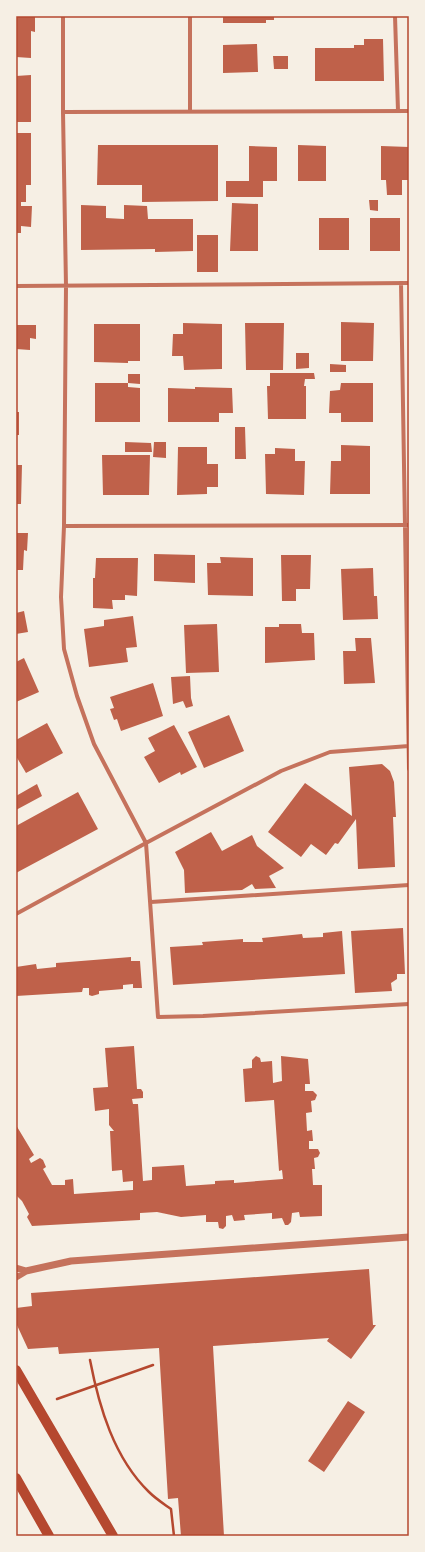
<svg xmlns="http://www.w3.org/2000/svg" width="425" height="1552" font-family="'DM Sans',sans-serif">
<style>
.building{fill:#bf614a}
.lines{fill:none;stroke-linecap:round;stroke-linejoin:round}
.path{stroke:#b5482f;stroke-width:2.5}
.minor{stroke:#c5725c;stroke-width:4}
.tertiary{stroke:#c5725c;stroke-width:7}
.primary{stroke:#b5482f;stroke-width:10}
.neatline{fill:none;stroke:#b5482f;stroke-width:1.5}
</style>
<rect width="100%" height="100%" fill="#f6efe4"/>
<!-- building -->
<path class="building" d="M16 16H35V32L31 31V58L16 57Z
M223 16H274V20H266V23H223Z
M364 39H383L384 81H315V48H354V45H364Z
M257 44 258 72 223 73V45Z
M273 56H288V69H274Z
M31 75V122H16V76Z
M16 133H31V185H26V202H21V206H32L31 227 21 226V233H16Z
M98 145H218V201L142 202V185H97Z
M298 145 326 146V181H298Z
M249 146 277 147V181H263V197H226V181H249Z
M381 146 409 147V180H402V195H387L386 180H381Z
M369 200H378V211L370 210Z
M232 203 258 204V251H230Z
M81 205 106 206V218L124 219V205L147 206 148 219H193V251L155 252V249L81 250Z
M319 218H349V250H319Z
M370 218H400V251H370Z
M197 235H218V272H197Z
M341 322 374 323 373 361H341Z
M183 323 222 324V369L184 370 183 356H172L173 334H183Z
M245 323H284L283 370H246Z
M94 324H140V361H128V363L94 362Z
M16 325H36V339L30 338V350L16 349Z
M296 353H309V368L296 369Z
M330 364 346 365V372H330Z
M270 373H314L315 379H305L304 386H306V419H268L267 386H270Z
M128 374H140V384L128 383V387L140 388V422H95V383H128Z
M341 383H373V422H341V413H329L330 391 340 390Z
M195 387 232 388 233 413H219V422H168V388L195 389Z
M16 412H19V435H16Z
M235 427H245L246 459H235Z
M125 442 151 443 152 452H125Z
M154 442H166V458L153 457Z
M341 445 370 446V494H330L331 461H341Z
M178 447H207V464H218V487H207V494L177 495Z
M275 448 295 449V461H305L304 495 266 494 265 454H275Z
M102 455H150L149 495H103Z
M16 465H22L21 504H16Z
M16 533H28L27 551 24 550 23 570H16Z
M154 554 195 555V583L154 581Z
M281 555H311L310 589H296V601H282Z
M220 557 253 558V596L208 595 207 563H221Z
M96 558H138L137 596 125 595V600H112L113 609 93 608V578H95Z
M373 568 374 596H377L378 619 343 620 341 569Z
M24 611 28 632 16 634V613Z
M133 616 137 647 126 648 128 662 89 667 84 629 104 626V620Z
M217 624 219 672 186 673 184 625Z
M279 624H301L302 633H314L315 660 265 663V627H279Z
M355 638H371L375 683 344 684 343 651H356Z
M24 658 39 692 16 702V662Z
M190 676 191 698 193 706 186 708 183 701 173 704 171 677Z
M153 683 163 716 121 731 117 719 114 720 110 709 114 708 110 697Z
M229 715 244 751 204 768 188 732Z
M47 723 63 753 26 773 16 756V740Z
M174 725 197 767 181 775 180 772 159 783 144 757 155 751 148 738Z
M382 764 390 771 394 782 396 817H393L395 867 358 869 356 819 338 844 335 843 326 855 311 844 301 857 268 832 305 783 352 816 349 767Z
M37 784 42 796 16 810V796Z
M78 792 98 829 16 873V826Z
M211 832 222 851 252 835 257 846 284 868 269 876 276 888 255 889 252 884 242 890 185 893 184 870 175 852Z
M403 928 405 974H397V979L391 983 392 991 355 993 351 931Z
M342 931 345 974 173 985 170 947 203 945 202 942 243 939V942H263L262 938 302 934 303 938 323 937V933Z
M131 957V961H140L142 988H133V984L123 985V989L99 991V994L92 996 89 995V988H83L82 992 16 996V967L36 964 37 969 56 967V963Z
M134 1046 137 1089H141L143 1092V1098L132 1099 133 1104H138L143 1181 152 1180V1167L184 1165 186 1186 215 1184V1181L234 1180V1183L283 1179 282 1170 279 1171 274 1100 245 1102 243 1069 252 1068V1060L256 1056 260 1058 261 1062 272 1061 273 1083 282 1081 281 1056 308 1059 310 1084H305V1091H313L317 1095 315 1100 311 1101 312 1112 306 1113 307 1131 312 1130 313 1141H309V1149H318L320 1153 318 1157 314 1158 315 1169H312L313 1185H322V1216L300 1217 299 1212 292 1213 291 1222 288 1225H285L282 1218 272 1219V1213L244 1215 245 1220 234 1221 232 1215 226 1216V1226L223 1229 219 1228 218 1222H206V1215L181 1217 157 1212 140 1213V1220L32 1226 27 1217 29 1214 22 1201 16 1195V1125L34 1155 29 1159 31 1163 40 1158 43 1160 46 1167 43 1169 52 1185H65V1180L73 1179 74 1194 133 1190V1181L123 1182 122 1170 112 1171 110 1131H114L109 1125V1109L95 1111 93 1088 108 1087 105 1048Z
M369 1269 373 1325H376L351 1359 327 1341 329 1338 213 1346 224 1536H181L178 1498 168 1499 159 1348 59 1354 58 1347 28 1349 16 1323V1308L32 1306 31 1293Z
M348 1401 365 1412 324 1472 308 1461Z"/>
<g class="lines">
<!-- path -->
<path class="path" d="M90 1360C99 1407 114 1458 149 1492 156 1499 164 1504 171 1509L174 1536
M57 1399 153 1365"/>
<!-- minor -->
<path class="minor" d="M63 16V112L66 286 64 526 61 597 64 649 77 696 94 744 146 843 158 1017 203 1016 409 1004
M190 16V111
M395 16 398 111
M63 112 409 111
M401 283 409 769
M16 286 409 283
M64 526 409 525
M151 902 409 885
M16 914 146 843 281 771 330 752 409 746"/>
<!-- tertiary -->
<path class="tertiary" d="M16 1268 26 1271
M16 1277 26 1271 71 1261 409 1237"/>
<!-- primary -->
<path class="primary" d="M16 1370 113 1536
M16 1478 49 1536"/>
</g>
<!-- border -->
<rect width="425" height="1552" fill="none" stroke="#f6efe4" stroke-width="34"/>
<rect x="17" y="17" width="391" height="1518" class="neatline"/>
</svg>
